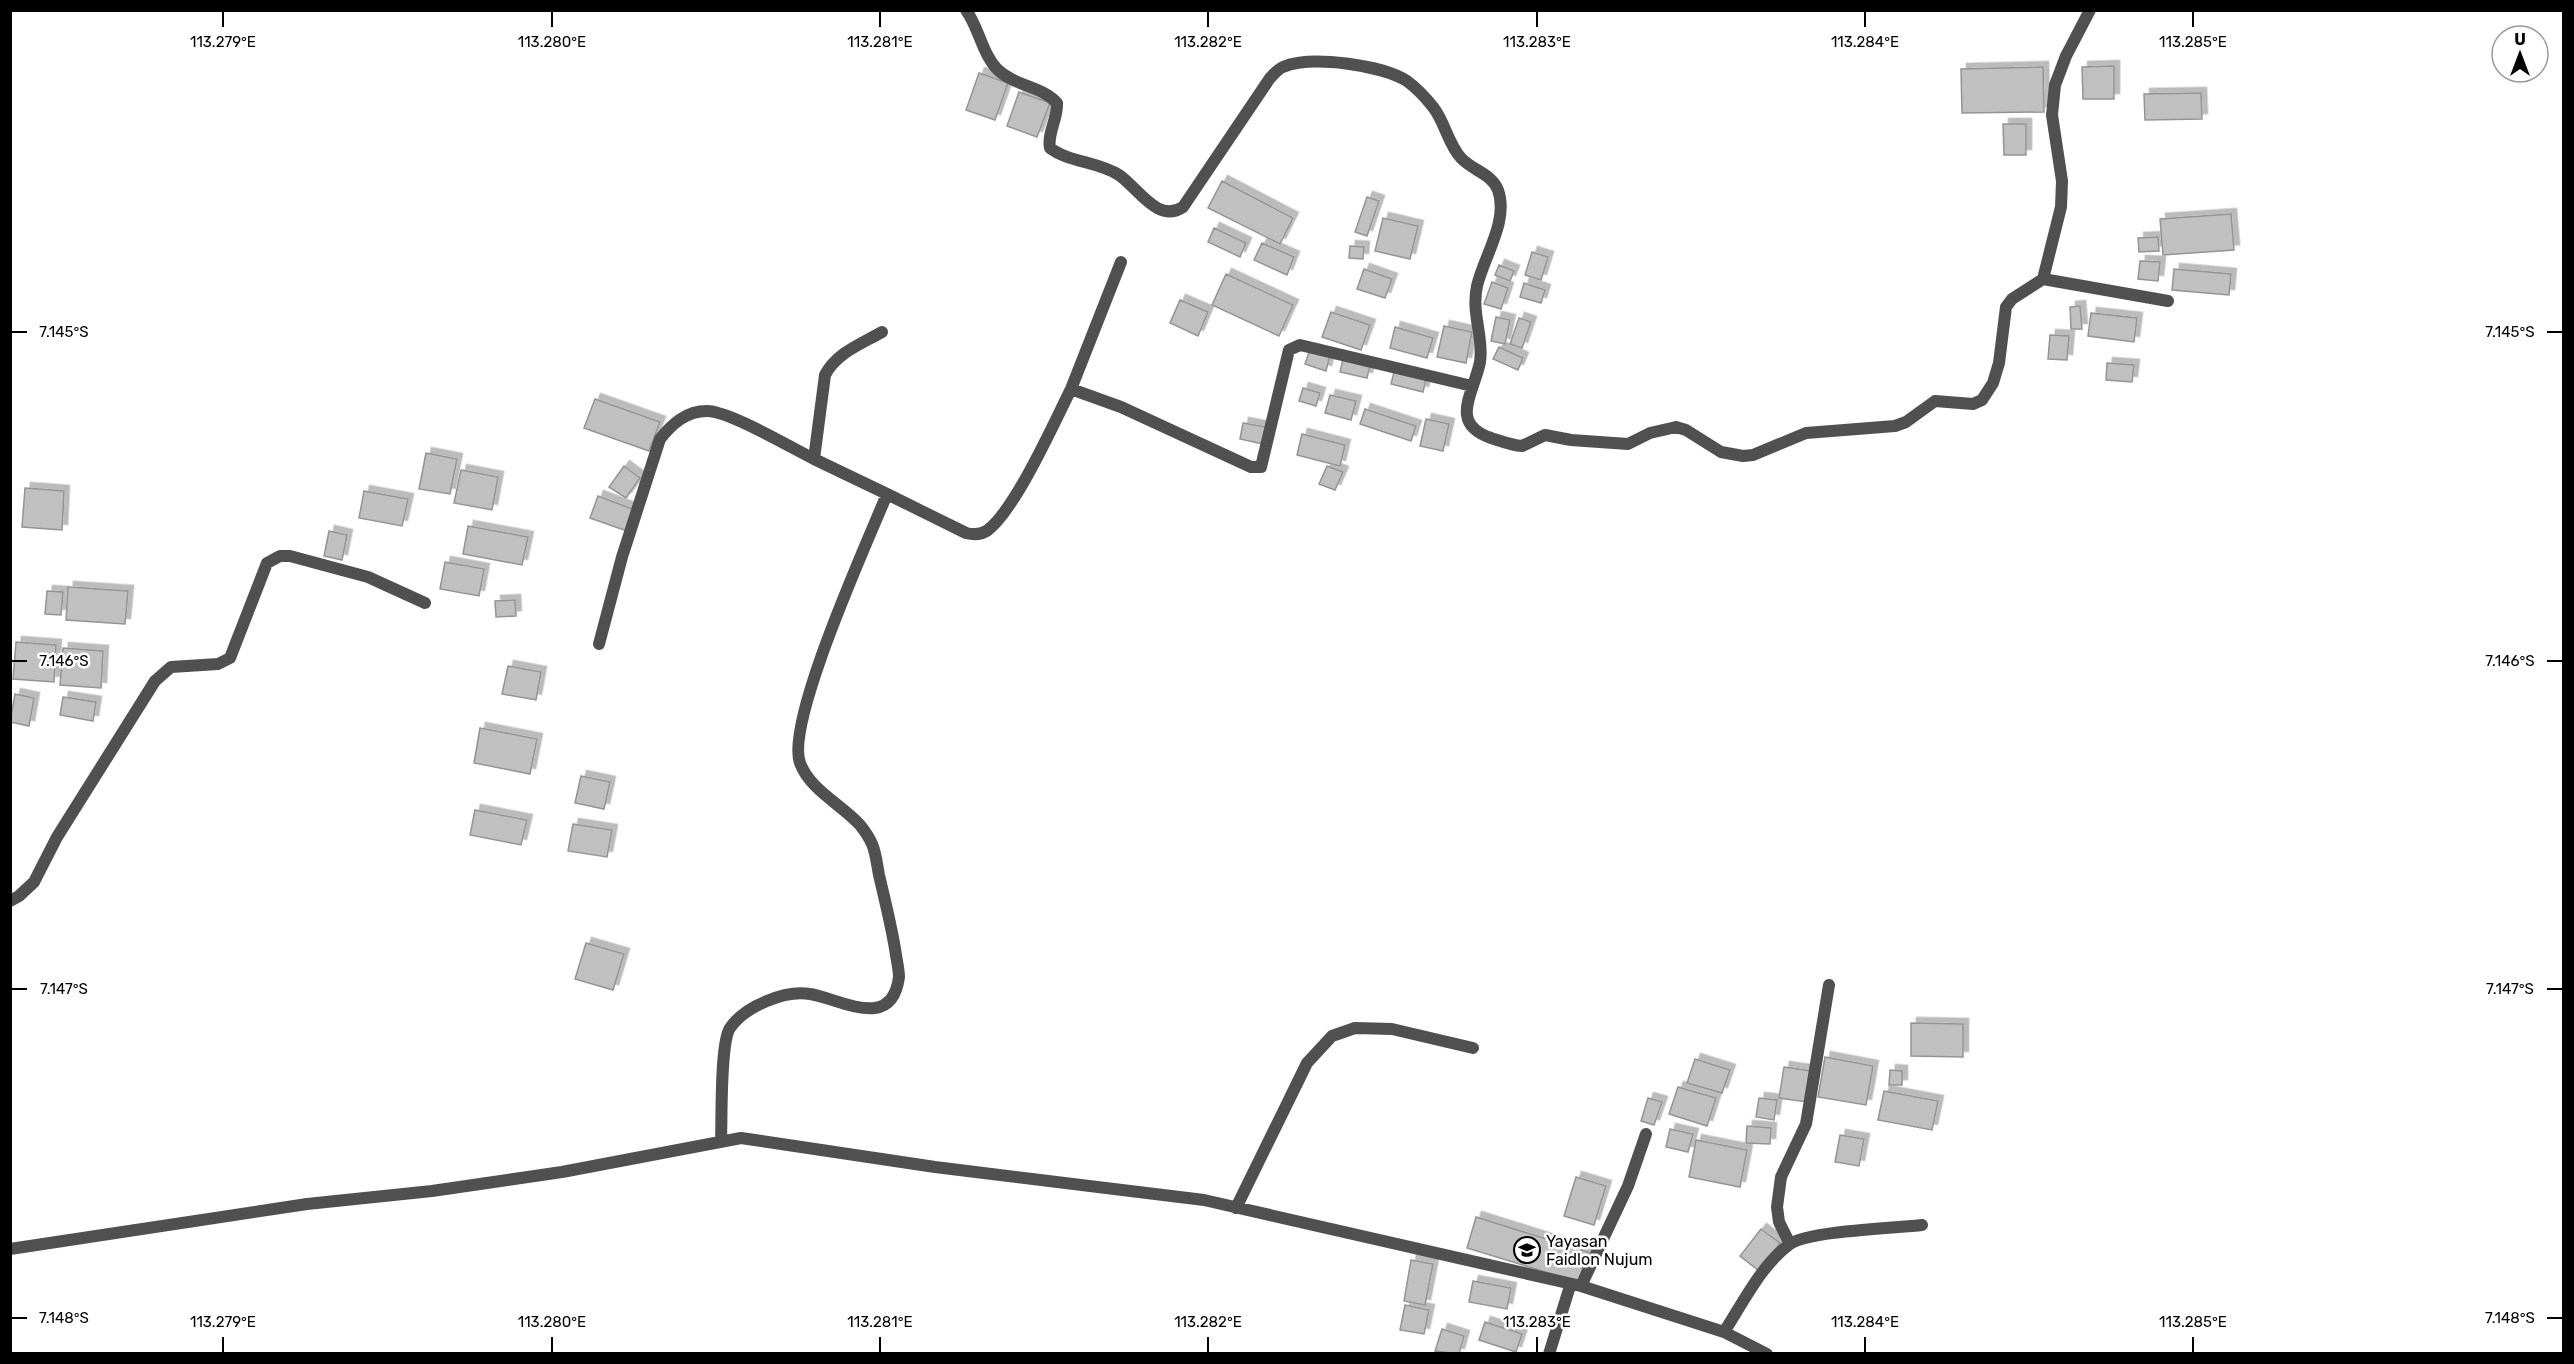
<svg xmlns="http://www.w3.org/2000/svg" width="2574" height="1364" font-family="Rubik,sans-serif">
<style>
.building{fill:#c0c0c0;stroke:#949494;stroke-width:1.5;filter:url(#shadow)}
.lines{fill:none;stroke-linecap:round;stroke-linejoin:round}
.street{stroke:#505050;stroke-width:12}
.ticks{fill:none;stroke:#000;stroke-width:2}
.labels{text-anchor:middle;stroke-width:5;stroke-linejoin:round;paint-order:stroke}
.poi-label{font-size:16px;fill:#000;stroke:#fff;text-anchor:start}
.ticks-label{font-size:15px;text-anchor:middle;fill:#000;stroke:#fff;stroke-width:5;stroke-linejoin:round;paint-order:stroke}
</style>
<defs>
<filter id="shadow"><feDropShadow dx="5.5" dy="-5.5" stdDeviation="0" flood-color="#0004"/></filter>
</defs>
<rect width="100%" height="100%" fill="#fff"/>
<!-- building -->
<path class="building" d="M2114 66V99H2083L2082 67Z
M2043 67 2044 112 1962 113 1961 69Z
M979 73 1008 83 995 120 966 110Z
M1019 92 1050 103 1037 137 1007 126Z
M2201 93 2202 119 2145 120 2144 94Z
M2003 124H2026V155H2004Z
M1222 181 1293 218 1280 244 1208 208Z
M1367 197 1379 201 1367 236 1355 232Z
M2231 214 2234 250 2163 255 2160 219Z
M1383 218 1418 226 1410 259 1375 251Z
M1214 228 1246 243 1240 257 1208 242Z
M2158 237 2159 251 2139 252 2138 238Z
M1262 243 1294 257 1287 275 1254 260Z
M1350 246 1364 247 1363 259 1349 258Z
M1532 252 1548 257 1541 280 1525 275Z
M2140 261 2160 262 2158 281 2138 279Z
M1499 265 1514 271 1510 281 1495 275Z
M1364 269 1392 279 1385 298 1357 289Z
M2174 269 2231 274 2229 295 2172 290Z
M1226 274 1293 305 1279 336 1212 305Z
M1492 282 1508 288 1501 309 1484 304Z
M1524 283 1545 290 1541 303 1520 297Z
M1180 300 1208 312 1198 336 1170 323Z
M2080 306 2082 329H2071L2070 307Z
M1331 312 1370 325 1361 350 1322 337Z
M2091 313 2137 318 2134 342 2088 336Z
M1496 317 1510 320 1505 344 1491 341Z
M1519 318 1531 322 1522 348 1510 344Z
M1444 326 1472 332 1466 363 1437 357Z
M1395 327 1433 338 1427 358 1390 348Z
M2050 335 2069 336 2067 360 2048 359Z
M1499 347 1523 358 1518 370 1493 359Z
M1310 349 1330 355 1326 371 1305 364Z
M1343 359 1370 365 1367 378 1340 372Z
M2107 363 2134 365 2132 382 2106 380Z
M1394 372 1426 379 1423 392 1391 384Z
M1303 388 1320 393 1316 406 1299 401Z
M1330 395 1356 401 1351 420 1325 413Z
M595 399 660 422 649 451 584 428Z
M1365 409 1416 426 1411 441 1360 424Z
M1426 419 1449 424 1443 451 1420 446Z
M1243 423 1266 427 1263 444 1240 439Z
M1302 434 1345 445 1340 466 1297 455Z
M426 453 457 459 450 494 419 489Z
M624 466 640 478 626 498 609 487Z
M1327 466 1343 472 1335 490 1319 484Z
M461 470 498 477 492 510 454 503Z
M25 488 64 491 62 530 22 527Z
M364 491 408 499 402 526 359 518Z
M598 496 635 510 627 531 590 518Z
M468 526 528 537 522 565 463 554Z
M329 531 347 535 342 560 324 556Z
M445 562 484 569 479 596 440 589Z
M68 587 128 591 125 624 66 620Z
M47 591 63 592 61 615 45 614Z
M515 600 516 616 496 617 495 601Z
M16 642 56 645 54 682 13 679Z
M63 648 103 651 101 688 60 685Z
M508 666 541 672 536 700 502 694Z
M15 694 34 698 29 726 10 722Z
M63 697 96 702 93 721 60 715Z
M480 728 537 739 530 774 474 763Z
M581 776 610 782 604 809 575 803Z
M475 810 527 820 521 845 470 835Z
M573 824 612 830 607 857 568 851Z
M586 943 624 954 613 990 575 979Z
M1911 1023 1963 1024V1057L1911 1056Z
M1825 1057 1873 1066 1866 1105 1818 1097Z
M1695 1059 1730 1070 1722 1093 1687 1083Z
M1784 1067 1811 1071 1807 1102 1779 1098Z
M1890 1070 1902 1071V1085H1889Z
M1678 1087 1716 1098 1707 1126 1669 1114Z
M1884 1091 1938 1101 1932 1130 1878 1120Z
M1648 1098 1662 1102 1654 1125 1641 1121Z
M1759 1098 1777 1100 1774 1120 1756 1117Z
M1747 1126 1771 1128 1770 1144 1746 1143Z
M1670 1129 1693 1134 1688 1152 1666 1147Z
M1840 1135 1864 1139 1859 1166 1835 1162Z
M1696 1140 1747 1150 1740 1187 1689 1177Z
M1576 1177 1606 1186 1594 1225 1564 1216Z
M1476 1217 1588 1252 1578 1282 1467 1248Z
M1761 1229 1780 1243 1759 1271 1740 1256Z
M1411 1260 1433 1264 1425 1305 1404 1301Z
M1473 1281 1511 1288 1507 1309 1469 1302Z
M1405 1305 1429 1310 1424 1334 1400 1330Z
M1485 1322 1522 1334 1516 1352 1479 1340Z
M1442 1329 1464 1336 1459 1354 1435 1351Z"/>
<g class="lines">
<!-- street -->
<path class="street" d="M966 10C979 28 982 53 997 69 1014 86 1042 86 1057 103 1058 118 1047 134 1050 148 1068 162 1100 162 1119 175 1138 188 1158 224 1183 207L1270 78C1274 74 1278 69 1283 67 1311 55 1382 65 1407 81 1415 87 1426 98 1433 107 1445 122 1448 144 1461 158 1472 170 1492 174 1498 190 1509 221 1484 256 1477 286 1471 314 1484 337 1480 362 1474 393 1448 423 1491 438 1501 441 1511 445 1522 446L1545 435 1571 440 1628 444 1650 433 1676 427 1686 430 1721 452 1743 456 1753 455 1806 433 1895 426 1906 422 1935 401 1973 404 1982 400 1993 383 1999 363 2006 307 2012 299 2043 279 2061 207 2062 181 2052 115 2055 85 2066 56 2090 10
M2043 279 2168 301
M882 332C861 344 836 353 825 375L814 459 887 494
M1071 389 1121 262
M599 644 622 557 660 439C672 424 686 411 707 411 729 411 790 447 814 459
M10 901 19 896 34 882 57 837 155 681 171 667 218 664 230 658 267 563 280 556H290L368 577 425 603
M721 1140C722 1119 720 1043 730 1028 745 1006 785 990 810 994 841 999 892 1032 899 977 899 970 897 962 896 955 892 928 885 901 879 875 877 865 876 853 872 844 869 837 864 830 860 825 841 804 810 790 800 763 785 722 868 541 887 494L966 533C974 535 981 535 988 530 1016 508 1054 423 1071 389L1121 407 1251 467H1261L1289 350 1300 345 1472 386
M1236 1208 1307 1063 1332 1036 1355 1028 1392 1029 1473 1048
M1790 1244 1779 1222 1777 1207 1781 1177 1806 1124 1829 985
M10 1249 307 1204 432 1191 562 1172 741 1138 935 1167 1204 1200 1581 1286 1724 1332 1767 1354
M1581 1286 1628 1186 1646 1134
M1724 1332C1743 1303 1761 1265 1790 1244 1808 1231 1896 1228 1922 1225
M1549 1354 1570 1286"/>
</g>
<!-- ticks -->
<path class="ticks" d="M223 12V27M552 12V27M880 12V27M1208 12V27M1537 12V27M1865 12V27M2193 12V27M12 332H27M2547 332H2562M12 661H27M2547 661H2562M12 989H27M2547 989H2562M12 1318H27M2547 1318H2562M223 1337V1352M552 1337V1352M880 1337V1352M1208 1337V1352M1537 1337V1352M1865 1337V1352M2193 1337V1352"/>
<!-- icons -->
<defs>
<symbol id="school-ring" viewBox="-11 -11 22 22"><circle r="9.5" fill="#fff" stroke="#000" stroke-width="1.5"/><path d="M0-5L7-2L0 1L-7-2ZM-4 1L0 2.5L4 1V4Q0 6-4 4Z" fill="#000"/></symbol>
</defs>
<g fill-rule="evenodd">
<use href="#school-ring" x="1512" y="1235" width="30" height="30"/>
</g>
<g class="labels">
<!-- poi labels -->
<g class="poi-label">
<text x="1546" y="1247">Yayasan<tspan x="1546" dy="18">Faidlon Nujum</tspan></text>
</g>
</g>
<g class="ticks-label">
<text x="223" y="47">113.279°E</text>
<text x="552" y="47">113.280°E</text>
<text x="880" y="47">113.281°E</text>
<text x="1208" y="47">113.282°E</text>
<text x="1537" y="47">113.283°E</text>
<text x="1865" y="47">113.284°E</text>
<text x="2193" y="47">113.285°E</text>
<text x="64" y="337">7.145°S</text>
<text x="2510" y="337">7.145°S</text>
<text x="64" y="666">7.146°S</text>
<text x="2510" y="666">7.146°S</text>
<text x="64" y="994">7.147°S</text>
<text x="2510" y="994">7.147°S</text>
<text x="64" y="1323">7.148°S</text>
<text x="2510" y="1323">7.148°S</text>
<text x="223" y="1327">113.279°E</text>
<text x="552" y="1327">113.280°E</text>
<text x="880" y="1327">113.281°E</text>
<text x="1208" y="1327">113.282°E</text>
<text x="1537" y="1327">113.283°E</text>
<text x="1865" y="1327">113.284°E</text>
<text x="2193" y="1327">113.285°E</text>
</g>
<!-- border -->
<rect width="2574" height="1364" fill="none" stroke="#000000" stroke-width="24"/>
<!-- north arrow -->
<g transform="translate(2520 54)"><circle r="28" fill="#ffffff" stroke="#999999" stroke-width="1.5"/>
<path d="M0-4.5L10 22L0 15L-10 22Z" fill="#000000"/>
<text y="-9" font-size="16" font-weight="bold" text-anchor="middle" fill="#000000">U</text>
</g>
</svg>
